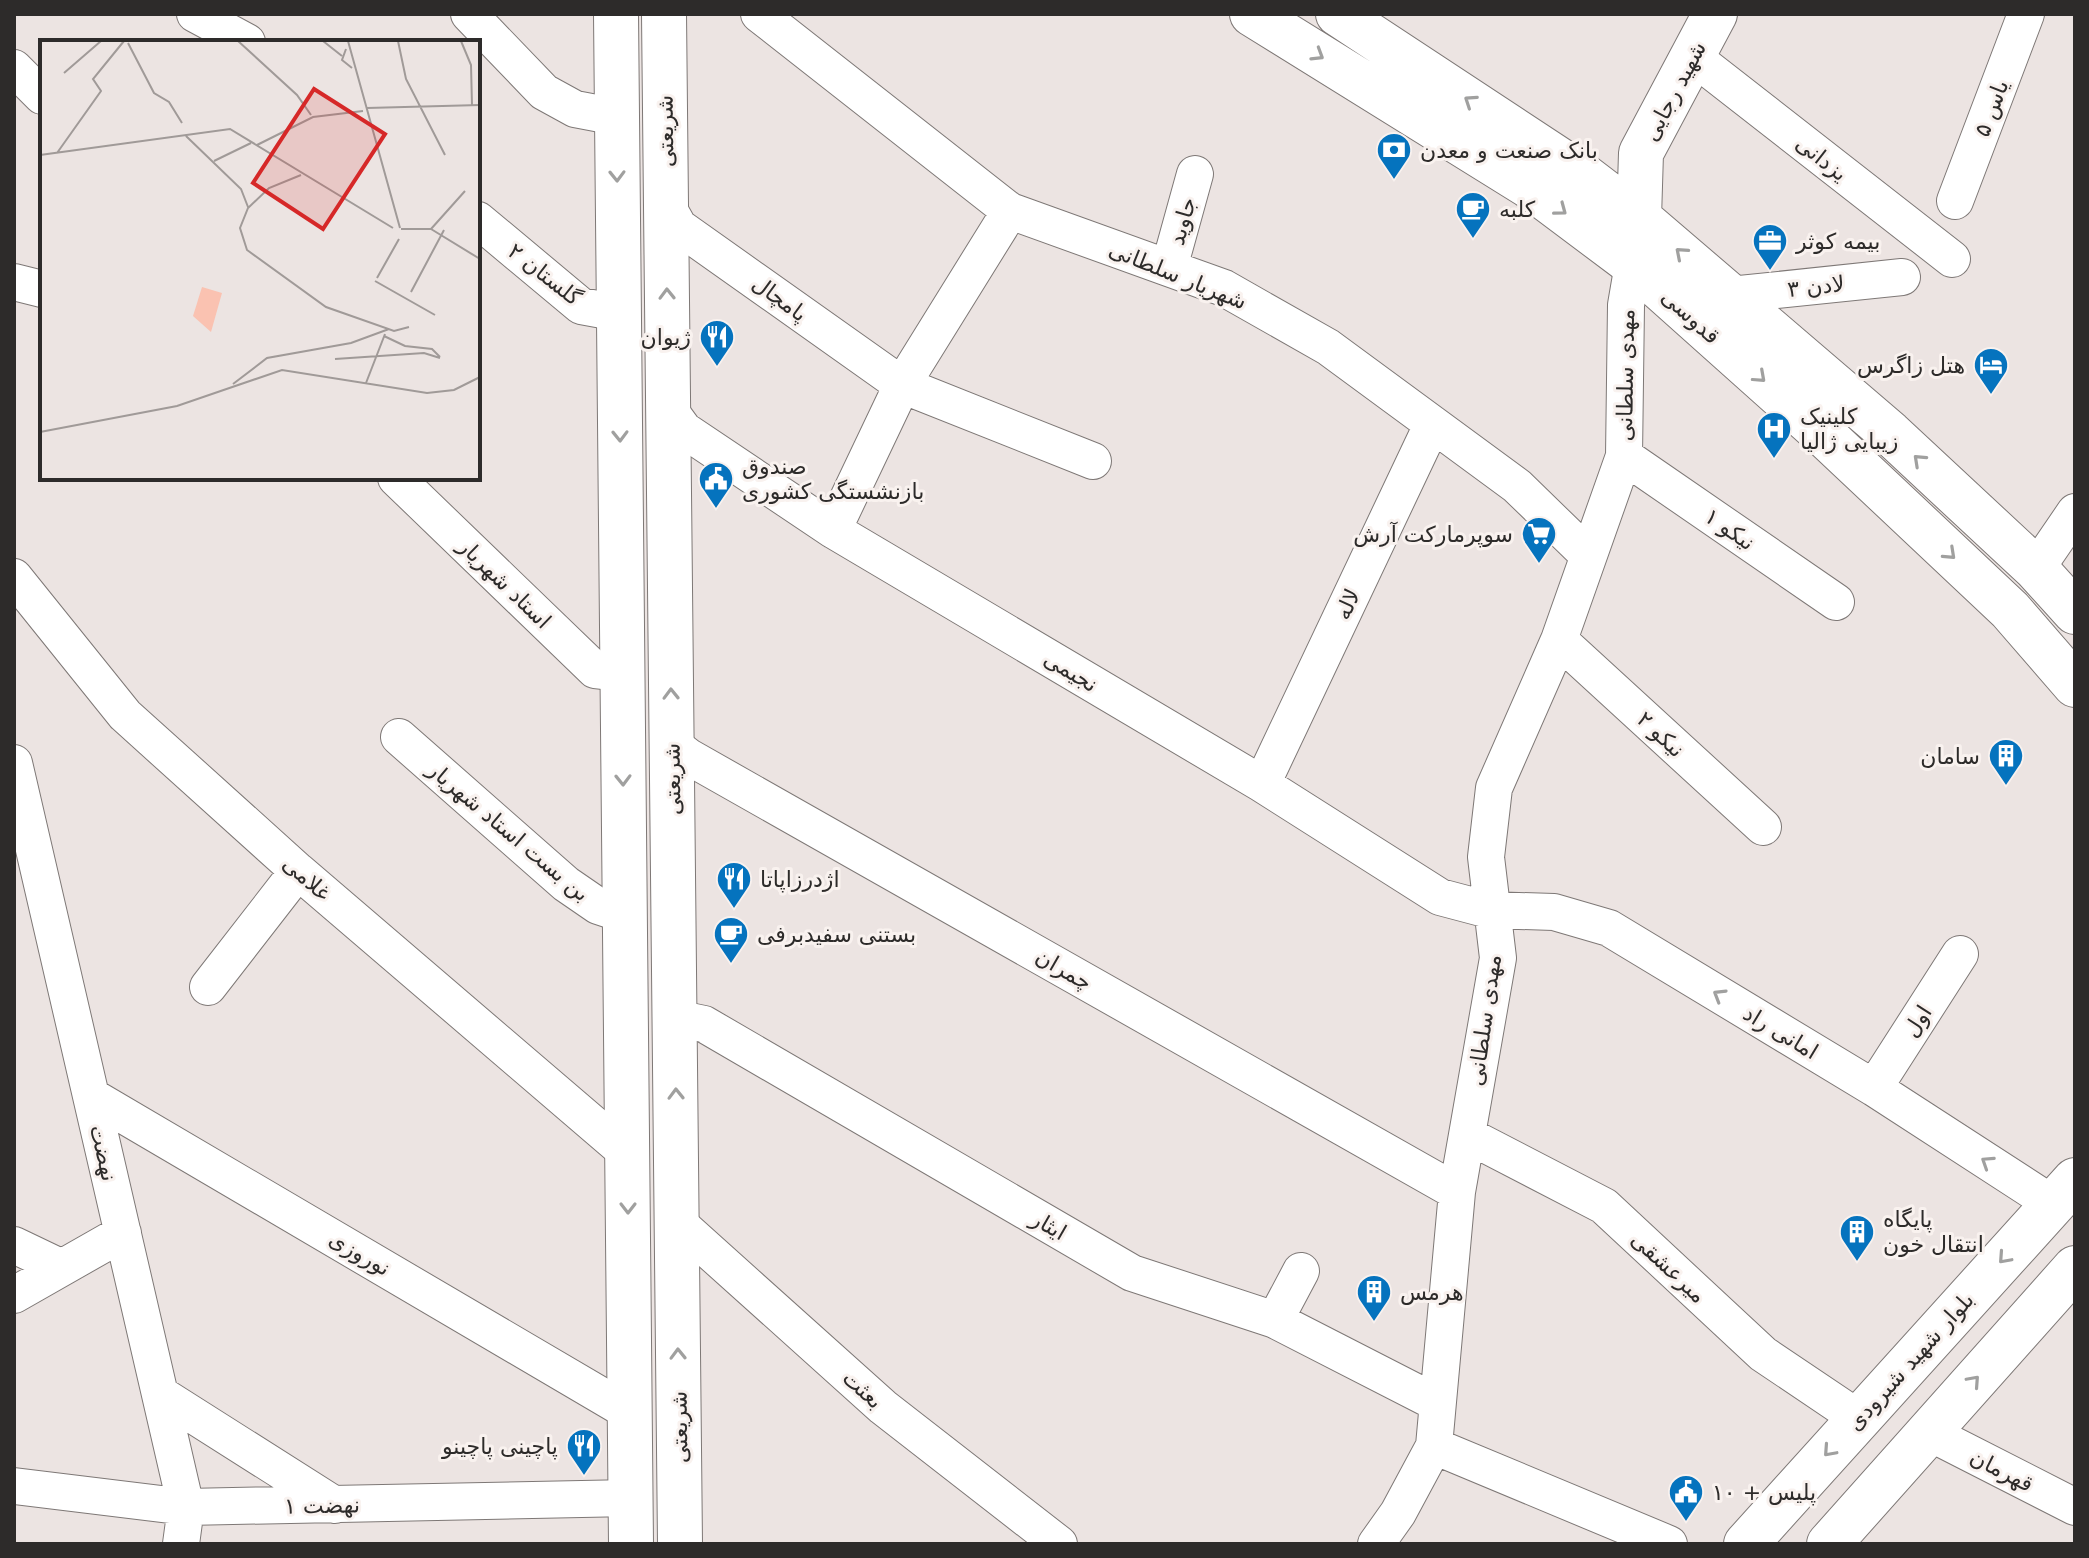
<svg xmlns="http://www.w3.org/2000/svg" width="2089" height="1558" font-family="'DejaVu Sans',Vazirmatn,sans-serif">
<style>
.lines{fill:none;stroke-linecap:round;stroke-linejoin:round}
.minor-casing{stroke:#7e7876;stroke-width:38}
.major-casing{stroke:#7e7876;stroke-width:46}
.minor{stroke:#fff;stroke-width:36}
.major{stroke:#fff;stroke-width:44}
.oneway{stroke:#a0a09f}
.labels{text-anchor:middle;stroke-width:6;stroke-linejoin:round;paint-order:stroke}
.street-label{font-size:22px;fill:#2d2b2a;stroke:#f9f2ef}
.poi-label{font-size:22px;fill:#2d2b2a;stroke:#f9f2ef;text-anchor:start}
.inset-road{fill:none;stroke:#a09a98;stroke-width:2}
.view{fill:#d62828;fill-opacity:0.15;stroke:#d62828;stroke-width:4}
.inset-edge{fill:none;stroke:#2d2b2a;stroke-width:4}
</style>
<rect width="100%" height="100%" fill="#ece4e2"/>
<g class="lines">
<defs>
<path id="minor" d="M195 14 247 42
M469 14 544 92 575 109 617 117
M759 14 1010 211 1224 288 1328 347 1517 486 1587 554
M1692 56 1952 259
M14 68 42 96
M1955 201 2026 14
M666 204 679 227 902 385 1093 461
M478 220 581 306 619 313
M1169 268 1195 174
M14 282 42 289
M1730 295 1902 277
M668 408 684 430 833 530 1262 784 1440 897 1489 910 1554 912 1609 928 1874 1088 2053 1204
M1624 456 1836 602
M396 478 595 670 622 673
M833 530 902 385 1010 211
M2036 569 2075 512
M14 577 125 715 298 871 627 1153
M1559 640 1763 827
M399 737 566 884 598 906 625 915
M672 744 689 757 1457 1192
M14 763 186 1507 181 1544
M1262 784 1432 425
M208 987 298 871
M675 1018 704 1024 1132 1273 1275 1320 1437 1403
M1874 1088 1960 954
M91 1096 629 1412
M1467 1135 1604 1206 1763 1354 1858 1418
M677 1222 883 1407 1059 1544
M14 1245 60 1267
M14 1295 123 1233
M1275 1320 1301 1271
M160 1394 335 1505
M1928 1432 2075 1507
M1434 1446 1669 1544
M14 1486 186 1507 631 1498
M1376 1544 1398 1513 1434 1446 1457 1192 1498 958 1486 857 1494 788 1559 640 1624 456 1626 305 1633 264"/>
<path id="major" d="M616 14 631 1544
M664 14 680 1544
M1252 14 1529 186 1633 264 1822 433 2010 610 2075 685
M1338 14 1584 176 1639 218 1890 433 2036 569 2075 612
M1639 218 1641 153 1715 14
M1746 1544 2075 1180
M1829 1544 2075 1268"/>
</defs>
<!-- minor casing -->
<use href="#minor" class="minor-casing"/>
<!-- major casing -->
<use href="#major" class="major-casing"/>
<!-- minor -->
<use href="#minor" class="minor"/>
<!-- major -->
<use href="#major" class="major"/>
</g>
<!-- one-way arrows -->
<defs><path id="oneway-chevron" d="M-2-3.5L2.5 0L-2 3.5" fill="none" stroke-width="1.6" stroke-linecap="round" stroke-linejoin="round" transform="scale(2)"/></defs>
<g class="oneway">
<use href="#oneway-chevron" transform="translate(1318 55) rotate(32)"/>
<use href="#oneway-chevron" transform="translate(1470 101) rotate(-146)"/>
<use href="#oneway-chevron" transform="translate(617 176) rotate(89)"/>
<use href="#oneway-chevron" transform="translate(1561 210) rotate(37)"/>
<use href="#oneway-chevron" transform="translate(1681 253) rotate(-139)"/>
<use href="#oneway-chevron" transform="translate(667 294) rotate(-91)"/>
<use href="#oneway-chevron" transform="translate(1760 377) rotate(42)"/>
<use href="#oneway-chevron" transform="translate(620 436) rotate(89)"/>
<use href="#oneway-chevron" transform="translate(1919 460) rotate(-137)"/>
<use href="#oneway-chevron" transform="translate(1950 554) rotate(43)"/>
<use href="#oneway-chevron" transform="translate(671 694) rotate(-91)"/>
<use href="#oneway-chevron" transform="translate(623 780) rotate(89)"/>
<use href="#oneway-chevron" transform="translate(1719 995) rotate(-149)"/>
<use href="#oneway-chevron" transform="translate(676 1094) rotate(-91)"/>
<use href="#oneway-chevron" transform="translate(1987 1162) rotate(-147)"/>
<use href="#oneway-chevron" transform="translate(628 1208) rotate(90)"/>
<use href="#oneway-chevron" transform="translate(2004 1258) rotate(132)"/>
<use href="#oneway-chevron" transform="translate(678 1354) rotate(-91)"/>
<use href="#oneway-chevron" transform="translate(1974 1381) rotate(-48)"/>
<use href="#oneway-chevron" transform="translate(1829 1451) rotate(132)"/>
</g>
<!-- icons -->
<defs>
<symbol id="bank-pin" viewBox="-11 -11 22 30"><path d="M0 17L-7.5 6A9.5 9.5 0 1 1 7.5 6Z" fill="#0573be" stroke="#f9f2ef"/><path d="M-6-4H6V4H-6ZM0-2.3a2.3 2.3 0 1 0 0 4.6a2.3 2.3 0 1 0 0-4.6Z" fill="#fff"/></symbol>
<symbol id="cafe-pin" viewBox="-11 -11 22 30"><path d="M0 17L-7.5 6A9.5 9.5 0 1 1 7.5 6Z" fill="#0573be" stroke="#f9f2ef"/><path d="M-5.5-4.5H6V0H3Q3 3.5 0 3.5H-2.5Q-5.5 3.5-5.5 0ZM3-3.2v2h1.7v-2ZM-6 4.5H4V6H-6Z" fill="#fff"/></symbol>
<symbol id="office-pin" viewBox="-11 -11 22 30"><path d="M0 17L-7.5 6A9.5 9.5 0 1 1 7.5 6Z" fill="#0573be" stroke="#f9f2ef"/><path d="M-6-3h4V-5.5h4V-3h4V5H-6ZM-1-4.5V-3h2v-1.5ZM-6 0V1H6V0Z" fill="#fff"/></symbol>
<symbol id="restaurant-pin" viewBox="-11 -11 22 30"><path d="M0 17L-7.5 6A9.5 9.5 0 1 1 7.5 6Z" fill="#0573be" stroke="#f9f2ef"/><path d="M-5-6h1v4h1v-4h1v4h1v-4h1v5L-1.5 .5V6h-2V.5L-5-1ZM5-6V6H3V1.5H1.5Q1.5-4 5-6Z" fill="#fff"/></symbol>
<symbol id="hotel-pin" viewBox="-11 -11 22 30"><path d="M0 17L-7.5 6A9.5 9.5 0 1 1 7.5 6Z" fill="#0573be" stroke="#f9f2ef"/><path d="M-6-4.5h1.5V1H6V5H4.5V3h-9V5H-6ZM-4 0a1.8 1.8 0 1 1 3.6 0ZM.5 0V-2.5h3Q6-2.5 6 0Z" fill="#fff"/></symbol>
<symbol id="hospital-pin" viewBox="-11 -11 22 30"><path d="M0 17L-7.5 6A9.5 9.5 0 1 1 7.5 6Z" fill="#0573be" stroke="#f9f2ef"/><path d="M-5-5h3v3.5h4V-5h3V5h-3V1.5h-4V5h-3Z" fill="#fff"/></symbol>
<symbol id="civic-pin" viewBox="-11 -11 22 30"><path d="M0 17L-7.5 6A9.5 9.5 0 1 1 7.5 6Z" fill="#0573be" stroke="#f9f2ef"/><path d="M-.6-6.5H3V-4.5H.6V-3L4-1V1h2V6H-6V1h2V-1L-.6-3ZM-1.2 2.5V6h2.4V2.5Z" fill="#fff"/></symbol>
<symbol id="supermarket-pin" viewBox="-11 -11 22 30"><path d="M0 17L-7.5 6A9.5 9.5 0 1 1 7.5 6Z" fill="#0573be" stroke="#f9f2ef"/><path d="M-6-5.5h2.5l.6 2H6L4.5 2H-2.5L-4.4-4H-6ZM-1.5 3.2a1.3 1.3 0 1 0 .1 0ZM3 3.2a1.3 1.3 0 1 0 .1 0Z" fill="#fff"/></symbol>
<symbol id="building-pin" viewBox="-11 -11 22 30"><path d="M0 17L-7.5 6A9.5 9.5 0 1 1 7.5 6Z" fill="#0573be" stroke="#f9f2ef"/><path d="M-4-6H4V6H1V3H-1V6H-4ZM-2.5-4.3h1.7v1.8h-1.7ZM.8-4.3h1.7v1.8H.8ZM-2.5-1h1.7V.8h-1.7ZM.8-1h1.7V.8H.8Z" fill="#fff"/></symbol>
</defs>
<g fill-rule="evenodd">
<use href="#bank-pin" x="1374" y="130" width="40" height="54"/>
<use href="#cafe-pin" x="1453" y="189" width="40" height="54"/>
<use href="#office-pin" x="1750" y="221" width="40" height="54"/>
<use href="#restaurant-pin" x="697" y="317" width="40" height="54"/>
<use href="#hotel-pin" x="1971" y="345" width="40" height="54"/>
<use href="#hospital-pin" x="1754" y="409" width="40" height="54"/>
<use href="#civic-pin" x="696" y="459" width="40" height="54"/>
<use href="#supermarket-pin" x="1519" y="514" width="40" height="54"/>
<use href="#building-pin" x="1986" y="736" width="40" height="54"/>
<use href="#restaurant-pin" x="714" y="859" width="40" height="54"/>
<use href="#cafe-pin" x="711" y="914" width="40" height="54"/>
<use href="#building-pin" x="1837" y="1212" width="40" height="54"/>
<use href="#building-pin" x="1354" y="1272" width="40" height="54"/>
<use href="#restaurant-pin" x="564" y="1426" width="40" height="54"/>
<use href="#civic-pin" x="1666" y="1472" width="40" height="54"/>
</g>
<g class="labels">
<!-- street labels -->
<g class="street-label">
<text transform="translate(1674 91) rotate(-62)" y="8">شهید رجایی</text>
<text transform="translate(1991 108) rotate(-69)" y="8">یاس ۵</text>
<text transform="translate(665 131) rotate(-91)" y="8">شریعتی</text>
<text transform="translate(1822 158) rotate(38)" y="8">یزدانی</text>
<text transform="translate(1182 221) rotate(-74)" y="8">جاوید</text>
<text transform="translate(545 274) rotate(38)" y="8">گلستان ۲</text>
<text transform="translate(1178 275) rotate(22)" y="8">شهریار سلطانی</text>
<text transform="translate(1816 286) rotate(-6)" y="8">لادن ۳</text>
<text transform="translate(780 298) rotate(36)" y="8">پامچال</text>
<text transform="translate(1691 316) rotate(42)" y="8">قدوسی</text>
<text transform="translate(1625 375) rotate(-89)" y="8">مهدی سلطانی</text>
<text transform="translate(1730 529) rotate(35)" y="8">نیکو ۱</text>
<text transform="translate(505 583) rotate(44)" y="8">استاد شهریار</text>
<text transform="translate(1347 604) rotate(-65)" y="8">لاله</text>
<text transform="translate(1071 671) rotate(31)" y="8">نجیمی</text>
<text transform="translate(1661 734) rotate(43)" y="8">نیکو ۲</text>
<text transform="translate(672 779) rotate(-91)" y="8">شریعتی</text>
<text transform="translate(509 831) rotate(40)" y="8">بن بست استاد شهریار</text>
<text transform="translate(307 878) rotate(41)" y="8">غلامی</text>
<text transform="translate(1064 969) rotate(30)" y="8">چمران</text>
<text transform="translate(1484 1020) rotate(-82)" y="8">مهدی سلطانی</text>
<text transform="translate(1917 1021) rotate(-57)" y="8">اول</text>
<text transform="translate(1781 1032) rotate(31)" y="8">امانی راد</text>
<text transform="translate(104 1153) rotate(77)" y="8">نهضت</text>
<text transform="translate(1049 1225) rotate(30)" y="8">ایثار</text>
<text transform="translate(360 1253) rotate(30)" y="8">نوروزی</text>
<text transform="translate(1669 1267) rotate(43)" y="8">میرعشقی</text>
<text transform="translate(1910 1361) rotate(-48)" y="8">بلوار شهید شیرودی</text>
<text transform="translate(863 1389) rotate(42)" y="8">بعثت</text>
<text transform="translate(679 1427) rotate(-91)" y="8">شریعتی</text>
<text transform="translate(2002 1470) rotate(27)" y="8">قهرمان</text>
<text transform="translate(322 1505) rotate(-1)" y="8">نهضت ۱</text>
</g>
<!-- poi labels -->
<g class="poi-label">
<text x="1420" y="158">بانک صنعت و معدن</text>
<text x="1499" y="217">کلبه</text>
<text x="1796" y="249">بیمه کوثر</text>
<text x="691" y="345" text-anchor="end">ژیوان</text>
<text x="1965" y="373" text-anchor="end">هتل زاگرس</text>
<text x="1800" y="424">کلینیک<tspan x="1800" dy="25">زیبایی ژالیا</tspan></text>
<text x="742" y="474">صندوق<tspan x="742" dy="25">بازنشستگی کشوری</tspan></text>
<text x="1513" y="542" text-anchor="end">سوپرمارکت آرش</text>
<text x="1980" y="764" text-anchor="end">سامان</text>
<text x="760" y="887">اژدرزاپاتا</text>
<text x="757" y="942">بستنی سفیدبرفی</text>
<text x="1883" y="1227">پایگاه<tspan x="1883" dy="25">انتقال خون</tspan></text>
<text x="1400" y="1300">هرمس</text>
<text x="558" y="1454" text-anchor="end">پاچینی پاچینو</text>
<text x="1712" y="1500">پلیس + ۱۰</text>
</g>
</g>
<!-- overview -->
<g transform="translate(40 40)">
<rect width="440" height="440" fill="#ece4e2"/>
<path d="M162 247 182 253 171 292 153 276Z" fill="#fac2b1"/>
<path class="inset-road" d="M198 1 257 55 271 75M283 1 302 16M308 1 360 188M358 1 366 39 405 115M421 1 431 25 432 65M88 3 114 53 129 62 142 83M306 9 302 20 312 28M24 33 61 1M327 68 440 65M146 96 201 149 208 167M217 105 273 77 323 71M17 113 61 51 53 39 84 1M0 115 190 89 353 188M174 121 211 103M261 135 229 148 208 168 200 188 207 210 286 267 354 291 369 287M361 189H391M391 189 440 219M391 189 425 151M337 238 359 199M335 241 395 275M371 252 404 190M344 296 365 306 392 309 400 317M295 319 384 313 400 318M326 343 345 294M193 344 227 318 311 303 349 289M0 392 137 366 242 330 387 353 414 350 440 337"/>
<path class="view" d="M274 49 345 94 283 189 213 143Z"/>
<rect width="440" height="440" class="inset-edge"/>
</g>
<!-- border -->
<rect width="2089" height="1558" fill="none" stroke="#2d2b2a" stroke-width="32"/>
</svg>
